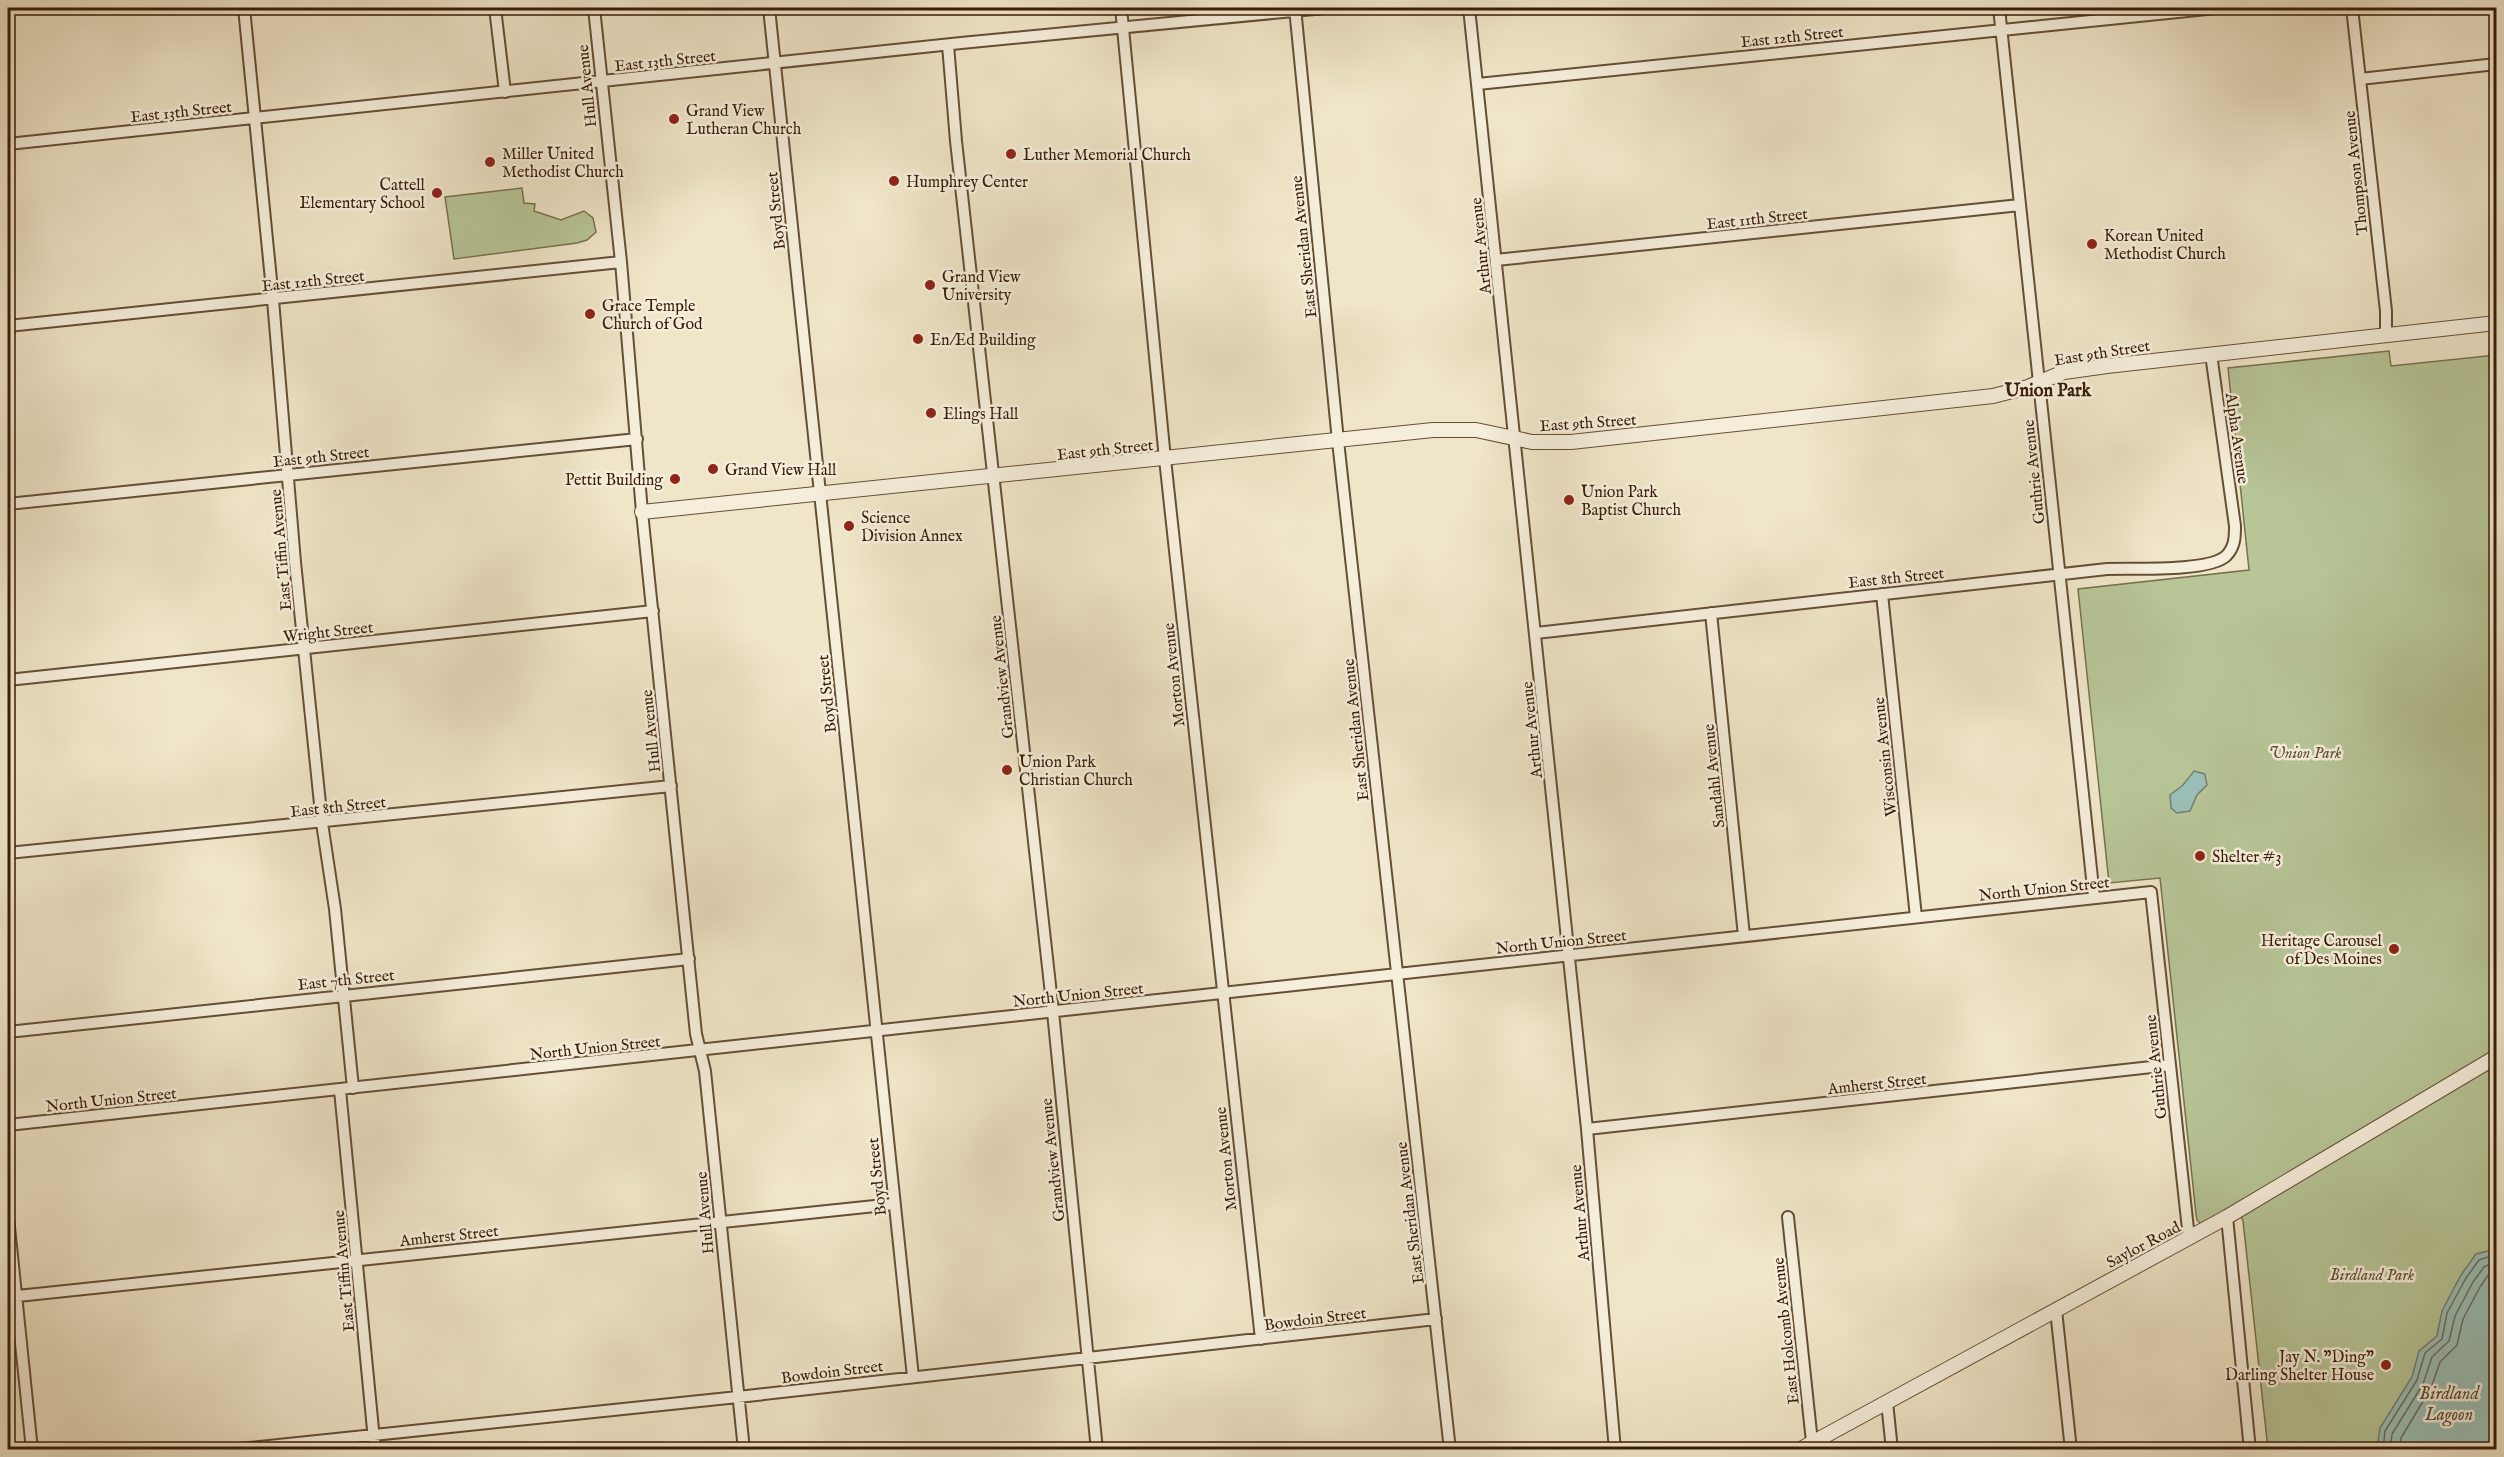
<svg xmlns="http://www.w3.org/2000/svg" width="2504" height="1457" font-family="'IM FELL English',serif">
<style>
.green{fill:#b7c597;stroke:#78704e;stroke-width:1.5}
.water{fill:#9abfb7;stroke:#737e70;stroke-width:1.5}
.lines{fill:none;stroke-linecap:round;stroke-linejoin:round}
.shore{stroke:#6a6e5e;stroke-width:1.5}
.minor-casing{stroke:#664e36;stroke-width:14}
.tertiary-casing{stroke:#664e36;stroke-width:16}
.minor{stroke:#f5eedb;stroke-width:10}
.tertiary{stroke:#f5eedb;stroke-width:14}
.poi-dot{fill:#8f2418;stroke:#f5eedb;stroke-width:2}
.labels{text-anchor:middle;stroke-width:5;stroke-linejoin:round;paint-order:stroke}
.street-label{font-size:16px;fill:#391c06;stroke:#f5eedb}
.poi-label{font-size:16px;fill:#391c06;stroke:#f5eedb;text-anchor:start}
.park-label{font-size:16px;font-style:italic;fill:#5f4f32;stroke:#f5eedb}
.neighbourhood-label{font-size:18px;font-weight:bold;fill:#391c06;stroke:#f5eedb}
.water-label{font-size:18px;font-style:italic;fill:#564d3b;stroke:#f5eedb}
</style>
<rect width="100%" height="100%" fill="#efe5c8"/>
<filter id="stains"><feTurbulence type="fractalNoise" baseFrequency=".00333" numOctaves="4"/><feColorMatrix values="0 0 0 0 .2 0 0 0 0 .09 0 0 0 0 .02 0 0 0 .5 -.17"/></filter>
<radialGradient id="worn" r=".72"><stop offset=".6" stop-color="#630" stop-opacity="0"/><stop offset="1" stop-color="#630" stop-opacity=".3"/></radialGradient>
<!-- green -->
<path class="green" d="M522 188 524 203 535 204 534 211 561 220 584 211 593 218 596 232 587 240 577 243 454 259 445 197Z
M2389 351 2391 366 2496 355V1449H2268L2243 1221 2238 1211 2201 1224 2197 1220 2196 1214 2160 878 2109 883 2078 589 2249 570 2228 368Z"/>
<!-- water -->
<path class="water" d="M2194 771 2205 774 2207 785 2197 795 2190 811 2177 813 2171 808 2170 795 2183 785Z
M2496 1235V1449H2377L2380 1428 2412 1377 2419 1351 2437 1336 2442 1311 2461 1275 2476 1254 2488 1251Z"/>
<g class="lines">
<!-- shore -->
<path class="shore" d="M2383 1450 2385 1431 2417 1380 2425 1353 2442 1339 2447 1313 2466 1278 2479 1260 2491 1256 2496 1248
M2390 1450 2392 1434 2423 1384 2432 1357 2449 1341 2455 1316 2473 1282 2484 1267 2496 1261
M2399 1450 2401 1438 2431 1388 2440 1362 2457 1345 2463 1319 2480 1287 2489 1274 2496 1272"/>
<defs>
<path id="minor" d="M244 8 273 300 295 562 322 823 335 909 353 1088
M495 8 505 92
M594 8 621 262 642 512 696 1034 705 1071 744 1450
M769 8 913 1377
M1121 8 1165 459 1261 1339
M1295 8 1338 441 1450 1450
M1469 8 1587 1129 1615 1450
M1999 8 2094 897
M2352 8 2386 311V335
M948 45 956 141 1053 1012 1097 1450
M2360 79 2496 64
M1478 84 2217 8
M8 144 961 43 1325 8
M1496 260 2020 205
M8 326 621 262
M8 504 637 439
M1882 594 1916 917
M1711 613 1744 936
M1536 633 2107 569C2132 568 2209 572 2226 556 2235 547 2235 537 2235 526L2211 354
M8 680 653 611
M8 853 671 786
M8 1032 689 959
M340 1090 375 1450
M8 1125 2151 892 2189 1238
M1587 1129 2170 1065
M8 1217 32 1450
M1788 1217 1812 1442
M2227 1217 2250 1450
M8 1297 894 1204
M2056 1310 2071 1450
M1887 1402 1892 1450
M231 1450 738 1397 1436 1319"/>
<path id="tertiary" d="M642 512 1433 430H1476L1532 442H1571L1993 396 2028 387 2064 372 2107 366 2496 323
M1799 1450 2227 1217 2496 1057"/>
</defs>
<!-- minor casing -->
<use href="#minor" class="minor-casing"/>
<!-- tertiary casing -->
<use href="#tertiary" class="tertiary-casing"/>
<!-- minor -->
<use href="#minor" class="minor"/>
<!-- tertiary -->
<use href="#tertiary" class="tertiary"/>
</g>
<!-- markers -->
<g class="poi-dot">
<circle cx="674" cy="119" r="6"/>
<circle cx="1011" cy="154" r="6"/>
<circle cx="490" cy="162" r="6"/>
<circle cx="894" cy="181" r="6"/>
<circle cx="437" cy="193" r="6"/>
<circle cx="2092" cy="244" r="6"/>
<circle cx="930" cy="285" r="6"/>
<circle cx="590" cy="314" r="6"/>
<circle cx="918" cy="339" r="6"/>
<circle cx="931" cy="413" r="6"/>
<circle cx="713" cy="469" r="6"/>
<circle cx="675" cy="479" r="6"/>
<circle cx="1569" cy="500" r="6"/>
<circle cx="849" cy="526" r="6"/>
<circle cx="1007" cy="770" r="6"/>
<circle cx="2200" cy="856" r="6"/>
<circle cx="2394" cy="949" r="6"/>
<circle cx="2386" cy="1365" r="6"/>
</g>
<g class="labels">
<!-- street labels -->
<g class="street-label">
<text transform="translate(1792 36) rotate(-6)" y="6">East 12th Street</text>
<text transform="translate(665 60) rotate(-6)" y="6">East 13th Street</text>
<text transform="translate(586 86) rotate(-96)" y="6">Hull Avenue</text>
<text transform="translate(181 111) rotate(-6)" y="6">East 13th Street</text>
<text transform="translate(2355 173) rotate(-96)" y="6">Thompson Avenue</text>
<text transform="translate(775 211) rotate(-96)" y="6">Boyd Street</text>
<text transform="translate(1757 218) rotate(-6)" y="6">East 11th Street</text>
<text transform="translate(1480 246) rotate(-96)" y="6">Arthur Avenue</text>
<text transform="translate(1303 247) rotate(-96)" y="6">East Sheridan Avenue</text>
<text transform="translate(313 280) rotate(-6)" y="6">East 12th Street</text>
<text transform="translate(2102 352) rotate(-9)" y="6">East 9th Street</text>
<text transform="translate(1588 422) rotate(-4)" y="6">East 9th Street</text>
<text transform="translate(2238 438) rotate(82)" y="6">Alpha Avenue</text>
<text transform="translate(1105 449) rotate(-6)" y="6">East 9th Street</text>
<text transform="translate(321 456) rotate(-6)" y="6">East 9th Street</text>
<text transform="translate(2033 472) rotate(-96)" y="6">Guthrie Avenue</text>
<text transform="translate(280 550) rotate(-95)" y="6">East Tiffin Avenue</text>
<text transform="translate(1896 577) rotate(-6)" y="6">East 8th Street</text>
<text transform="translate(328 631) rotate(-6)" y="6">Wright Street</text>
<text transform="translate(1173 675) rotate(-96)" y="6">Morton Avenue</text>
<text transform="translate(1001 677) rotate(-96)" y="6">Grandview Avenue</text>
<text transform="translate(826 694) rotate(-96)" y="6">Boyd Street</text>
<text transform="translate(1355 730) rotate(-96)" y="6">East Sheridan Avenue</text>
<text transform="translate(1531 730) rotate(-96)" y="6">Arthur Avenue</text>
<text transform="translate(650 731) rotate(-96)" y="6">Hull Avenue</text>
<text transform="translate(1884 757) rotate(-96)" y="6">Wisconsin Avenue</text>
<text transform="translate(1713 776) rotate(-96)" y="6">Sandahl Avenue</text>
<text transform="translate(338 806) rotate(-6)" y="6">East 8th Street</text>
<text transform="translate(2044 888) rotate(-6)" y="6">North Union Street</text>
<text transform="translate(1561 941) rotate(-6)" y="6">North Union Street</text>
<text transform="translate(346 979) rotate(-6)" y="6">East 7th Street</text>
<text transform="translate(1078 994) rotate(-6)" y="6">North Union Street</text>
<text transform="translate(595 1047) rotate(-6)" y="6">North Union Street</text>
<text transform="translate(2155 1067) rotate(-96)" y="6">Guthrie Avenue</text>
<text transform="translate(1877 1083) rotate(-6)" y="6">Amherst Street</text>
<text transform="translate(111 1099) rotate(-6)" y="6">North Union Street</text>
<text transform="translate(1225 1159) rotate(-96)" y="6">Morton Avenue</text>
<text transform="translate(1052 1160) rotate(-96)" y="6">Grandview Avenue</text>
<text transform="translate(876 1177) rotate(-96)" y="6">Boyd Street</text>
<text transform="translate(704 1213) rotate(-95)" y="6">Hull Avenue</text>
<text transform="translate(1409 1213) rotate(-97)" y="6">East Sheridan Avenue</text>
<text transform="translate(1579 1213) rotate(-95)" y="6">Arthur Avenue</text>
<text transform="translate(449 1235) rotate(-6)" y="6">Amherst Street</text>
<text transform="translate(2143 1244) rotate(-28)" y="6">Saylor Road</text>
<text transform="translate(343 1271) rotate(-95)" y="6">East Tiffin Avenue</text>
<text transform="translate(1315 1318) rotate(-7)" y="6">Bowdoin Street</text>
<text transform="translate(1785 1331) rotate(-96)" y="6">East Holcomb Avenue</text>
<text transform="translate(832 1371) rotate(-7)" y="6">Bowdoin Street</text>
</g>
<!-- poi labels -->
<g class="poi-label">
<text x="686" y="116">Grand View<tspan x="686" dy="18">Lutheran Church</tspan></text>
<text x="502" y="159">Miller United<tspan x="502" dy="18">Methodist Church</tspan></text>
<text x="1023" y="160">Luther Memorial Church</text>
<text x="906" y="187">Humphrey Center</text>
<text x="425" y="190" text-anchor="end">Cattell<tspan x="425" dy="18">Elementary School</tspan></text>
<text x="2104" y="241">Korean United<tspan x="2104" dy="18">Methodist Church</tspan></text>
<text x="942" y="282">Grand View<tspan x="942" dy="18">University</tspan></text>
<text x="602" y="311">Grace Temple<tspan x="602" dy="18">Church of God</tspan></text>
<text x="930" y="345">En/Ed Building</text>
<text x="943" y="419">Elings Hall</text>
<text x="725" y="475">Grand View Hall</text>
<text x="663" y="485" text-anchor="end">Pettit Building</text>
<text x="1581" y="497">Union Park<tspan x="1581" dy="18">Baptist Church</tspan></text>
<text x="861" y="523">Science<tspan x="861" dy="18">Division Annex</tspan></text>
<text x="1019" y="767">Union Park<tspan x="1019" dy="18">Christian Church</tspan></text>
<text x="2212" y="862">Shelter #3</text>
<text x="2382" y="946" text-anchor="end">Heritage Carousel<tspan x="2382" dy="18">of Des Moines</tspan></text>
<text x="2374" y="1362" text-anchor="end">Jay N. "Ding"<tspan x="2374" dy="18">Darling Shelter House</tspan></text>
</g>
<!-- park labels -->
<g class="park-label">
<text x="2305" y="758">Union Park</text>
<text x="2372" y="1280">Birdland Park</text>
</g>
<!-- neighbourhood labels -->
<g class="neighbourhood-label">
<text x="2048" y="396">Union Park</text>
</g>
<!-- water labels -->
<g class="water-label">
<text x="2449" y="1399">Birdland<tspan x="2449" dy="21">Lagoon</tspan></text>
</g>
</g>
<!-- margin -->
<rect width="2504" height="1457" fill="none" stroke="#efe5c8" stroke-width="30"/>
<rect x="9" y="9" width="2486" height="1439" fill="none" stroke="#391c06" stroke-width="3"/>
<rect x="15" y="15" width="2474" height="1427" fill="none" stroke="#391c06" stroke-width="1.5"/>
<rect width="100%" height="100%" filter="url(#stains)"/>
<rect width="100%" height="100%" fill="url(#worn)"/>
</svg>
